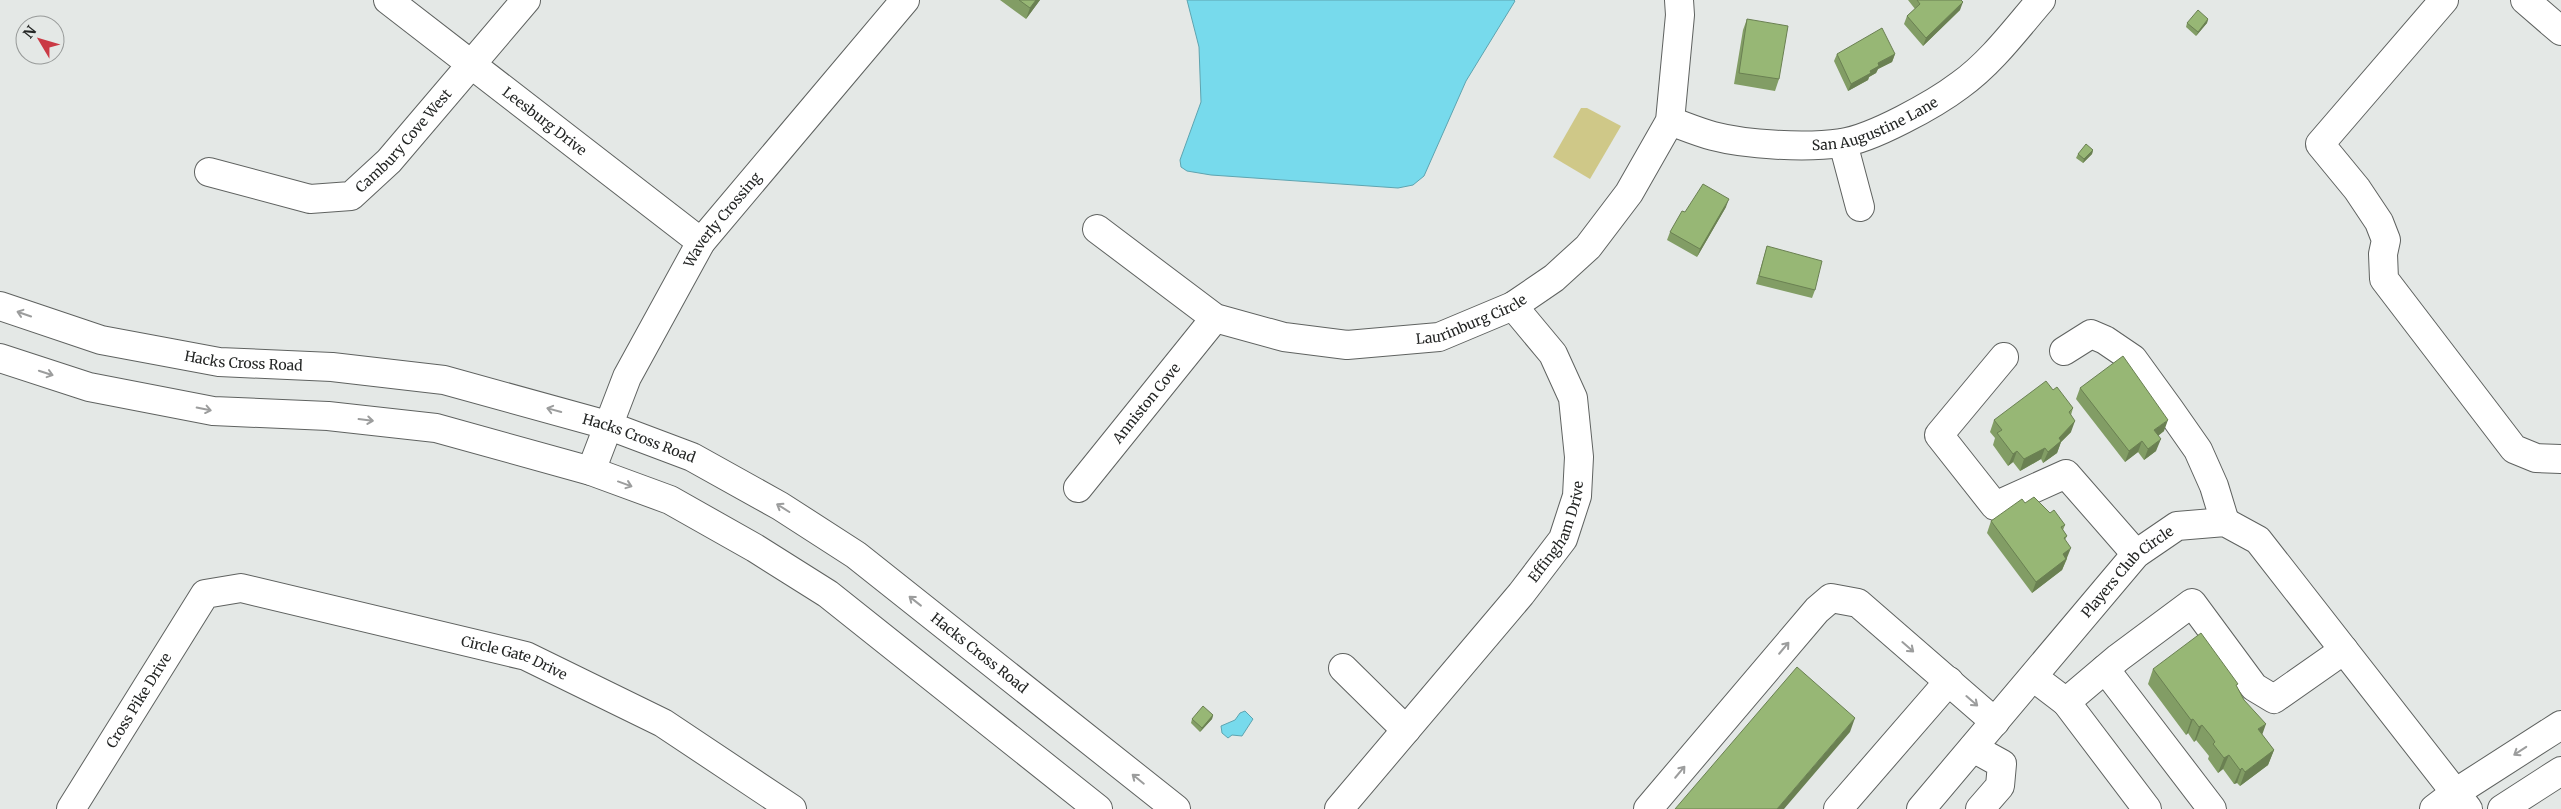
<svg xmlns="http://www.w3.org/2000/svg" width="2561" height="809" font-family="Merriweather,serif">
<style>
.green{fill:#cfc888}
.water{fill:#77daec;stroke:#5ea4b0}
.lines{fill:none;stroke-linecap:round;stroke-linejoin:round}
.minor-casing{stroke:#5f6260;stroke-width:30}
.major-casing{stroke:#5f6260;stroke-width:30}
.minor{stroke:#fff;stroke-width:28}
.major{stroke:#fff;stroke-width:28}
.wall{fill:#829d65}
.shaded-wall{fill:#6a8052}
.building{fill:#97b775;stroke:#6a8052}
.oneway{stroke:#9c9d9d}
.labels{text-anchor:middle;stroke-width:5;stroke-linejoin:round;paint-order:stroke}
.street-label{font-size:14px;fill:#242625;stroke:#e4e8e6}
</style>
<rect width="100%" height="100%" fill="#e4e8e6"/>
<!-- green -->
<path class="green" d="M1581 108H1587L1621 126 1590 179 1553 157Z"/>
<!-- water -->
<path class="water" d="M1187 0H1514L1515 1 1466 81 1424 176 1413 185 1398 188 1211 175 1187 171 1181 167 1180 160 1201 102 1199 47Z
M1245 711 1253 719 1242 736 1232 735 1228 738 1222 733 1221 726 1235 720 1240 713Z"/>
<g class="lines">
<defs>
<g id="minor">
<path id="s1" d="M388 0 701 242"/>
<path d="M2444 0 2320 144 2357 189 2379 222 2386 240 2383 254 2384 279 2514 449 2536 458 2561 459"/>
<path d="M2525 0 2561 31"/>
<path id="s2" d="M1670 121C1684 126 1698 132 1713 136 1747 145 1806 148 1841 143 1872 139 1935 104 1960 85 1991 63 2016 29 2041 0"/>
<path d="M1843 143 1860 207"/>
<path id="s3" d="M209 172 310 199 351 196 389 161 526 0"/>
<path id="s4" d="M1097 229 1215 318 1284 337 1347 345 1439 337 1513 306 1554 278 1588 247 1629 193 1670 121 1680 15 1679 0"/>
<path d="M2064 351 2091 334 2105 340 2133 359 2170 410 2198 450 2214 486 2225 522"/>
<path d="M2004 357 1939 435 1995 506 2066 474 2136 554"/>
<path id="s5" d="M591 471 627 377 701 242 905 0"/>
<path id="s6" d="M1078 488 1215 318"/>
<path d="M1343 668 1406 730"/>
<path d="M2105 669 2212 809"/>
<path d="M2033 677 2066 702 2118 658 2192 603 2254 687 2274 699 2344 650"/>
<path d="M2066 702 2147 809"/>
<path d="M1973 748 2002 764 2000 786 1980 809"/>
<path id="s7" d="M71 809 205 594 241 588 526 656 663 723 792 809"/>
<path id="s8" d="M1339 809 1521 594 1563 539 1577 496 1579 457 1573 398 1553 354 1513 306"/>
<path d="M1648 809 1817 610 1831 598 1858 603 1995 722"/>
<path d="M1838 809 1949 681"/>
<path id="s9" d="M1921 809 2136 554 2177 526 2225 522 2258 540 2468 809"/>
<path d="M2434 809 2455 793 2561 725"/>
<path d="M2502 809 2561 771"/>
</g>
<g id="major">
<path id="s10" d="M0 306 101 340 219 362 332 367 444 380 607 425 692 457 780 506 856 555 1176 809"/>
<path d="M0 358 89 387 213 411 328 416 436 428 591 471 670 500 755 548 828 594 1098 809"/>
</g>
</defs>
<!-- minor casing -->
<use href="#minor" class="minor-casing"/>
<!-- major casing -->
<use href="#major" class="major-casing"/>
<!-- minor -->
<use href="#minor" class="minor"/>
<!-- major -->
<use href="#major" class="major"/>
</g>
<!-- wall -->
<path class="wall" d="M1000 0H1040L1026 19Z
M1908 0H1961L1960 10 1923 46 1904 24 1907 16 1915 9Z
M1747 19 1779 79 1775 91 1734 84 1743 30Z
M2208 19 2207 23 2196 36 2186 27 2187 23Z
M1837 54H1895L1892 62 1878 69 1876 73 1869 77 1868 80 1848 91 1834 61Z
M2093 150 2092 154 2083 163 2076 158 2078 154Z
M1726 207 1697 257 1667 240 1670 232 1685 212Z
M1767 246 1815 290 1812 298 1756 284Z
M2080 388 2164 431 2158 436 2156 451 2144 460 2138 452 2125 462 2076 399Z
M2053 390 2073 408 2071 415V432L2061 442 2057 453 2043 463 2041 459 2020 471 2013 462 2008 466 1993 445 1995 438 1990 432 1994 420Z
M2025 503 2050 513 2065 525 2063 530 2067 536 2065 540 2067 559 2066 561 2062 570 2032 593 1987 533 1991 521Z
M2153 669 2237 687 2262 735 2274 750 2268 765 2240 786 2237 783 2234 784 2223 769 2218 773 2208 759 2209 756 2205 751 2196 740 2194 742 2188 733 2186 735 2148 684Z
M1213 715 1212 719 1200 732 1191 723 1192 719Z"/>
<!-- shaded-wall -->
<path class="shaded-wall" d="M1036 0H1040L1026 19 1030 8Z
M1963 2 1960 10 1923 46 1926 38Z
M2208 19 2207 23 2196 36 2198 32Z
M1895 54 1892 62 1878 69 1876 73 1869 77 1868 80 1848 91 1851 84 1870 71 1878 63Z
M2093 150 2092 154 2083 163 2084 159Z
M1729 199 1726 207 1697 257 1700 249Z
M2168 420 2164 431 2150 442 2154 430Z
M2075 421 2071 432 2061 442 2057 453 2043 463 2048 452 2059 438Z
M2161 439 2156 451 2144 460 2148 449Z
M2142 441 2138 452 2125 462 2129 451Z
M2045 448 2041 459 2020 471 2024 459Z
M2017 451 2013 462 2008 466 2013 454Z
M2071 548 2062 570 2032 593 2036 582 2063 554Z
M1213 715 1212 719 1200 732 1202 728Z
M1855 718 1850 732 1784 809H1777Z
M2193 719 2188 733 2186 735 2191 720Z
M2266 724 2261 738 2258 729Z
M2202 725 2196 740 2194 742 2199 727Z
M2274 750 2268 765 2240 786 2245 772Z
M2229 755 2223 769 2218 773 2224 758Z
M2242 768 2237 783 2234 784 2240 770Z"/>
<!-- building -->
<path class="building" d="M1019 0H1036L1030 8Z
M1917 0H1961L1963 2 1926 38 1907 16 1920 4Z
M2198 10 2208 19 2198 32 2187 23Z
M1747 19 1788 26 1779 79 1739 73Z
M1882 28 1895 54 1878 63 1879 66 1870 71 1871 73 1851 84 1837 54Z
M2086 144 2093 150 2084 159 2078 154Z
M1703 184 1729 199 1700 249 1670 232 1682 211 1685 212Z
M1767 246 1822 261 1815 290 1759 276Z
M2123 356 2168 420 2154 430 2161 439 2148 449 2142 441 2129 451 2080 388Z
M2046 381 2053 390 2057 387 2073 408 2069 412 2075 421 2059 438 2061 441 2048 452 2045 448 2024 459 2017 451 2013 454 1997 433 2002 430 1994 420Z
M2034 497 2050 513 2054 510 2065 525 2061 527 2067 536 2064 538 2071 548 2063 554 2066 559 2036 582 1991 521 2022 499 2025 503Z
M2201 633 2238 684 2236 685 2244 700 2266 724 2258 729 2274 750 2245 772 2242 768 2240 770 2229 755 2224 758 2213 744 2215 742 2211 736 2202 725 2199 727 2193 719 2191 720 2153 669Z
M1797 667 1855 718 1777 809H1675Z
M1203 706 1213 715 1202 728 1192 719Z"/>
<!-- one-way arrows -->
<defs><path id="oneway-shaft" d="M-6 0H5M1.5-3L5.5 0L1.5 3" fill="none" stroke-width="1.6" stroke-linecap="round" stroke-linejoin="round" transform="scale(1.25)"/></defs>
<g class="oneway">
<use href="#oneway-shaft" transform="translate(24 314) rotate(-161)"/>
<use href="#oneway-shaft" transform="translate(46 373) rotate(18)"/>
<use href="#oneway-shaft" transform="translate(204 409) rotate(11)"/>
<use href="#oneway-shaft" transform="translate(554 410) rotate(-165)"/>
<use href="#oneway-shaft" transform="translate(366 420) rotate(7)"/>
<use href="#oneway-shaft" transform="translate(625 484) rotate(20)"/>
<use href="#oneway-shaft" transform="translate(783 508) rotate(-148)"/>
<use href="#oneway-shaft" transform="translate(915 601) rotate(-142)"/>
<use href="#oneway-shaft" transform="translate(1908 647) rotate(41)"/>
<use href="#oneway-shaft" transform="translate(1784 648) rotate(-50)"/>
<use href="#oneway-shaft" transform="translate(1972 701) rotate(41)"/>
<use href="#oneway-shaft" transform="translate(2520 751) rotate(147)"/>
<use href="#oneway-shaft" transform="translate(1680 772) rotate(-50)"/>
<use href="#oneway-shaft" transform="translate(1138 779) rotate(-141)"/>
</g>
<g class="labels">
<!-- street labels -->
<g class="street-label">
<text dy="5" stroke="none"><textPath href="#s1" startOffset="198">Leesburg Drive</textPath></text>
<text dy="5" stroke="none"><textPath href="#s2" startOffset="212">San Augustine Lane</textPath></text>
<text dy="5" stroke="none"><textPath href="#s3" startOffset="222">Cambury Cove West</textPath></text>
<text dy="5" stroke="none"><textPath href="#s5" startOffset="285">Waverly Crossing</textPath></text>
<text dy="5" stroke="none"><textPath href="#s4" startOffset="411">Laurinburg Circle</textPath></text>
<text dy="5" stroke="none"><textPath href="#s10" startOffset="251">Hacks Cross Road</textPath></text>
<text dy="5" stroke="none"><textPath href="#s6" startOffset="109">Anniston Cove</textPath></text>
<text dy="5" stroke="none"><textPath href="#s10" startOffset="656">Hacks Cross Road</textPath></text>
<text dy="5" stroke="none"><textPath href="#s8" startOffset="355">Effingham Drive</textPath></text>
<text dy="5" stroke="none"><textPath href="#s9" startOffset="315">Players Club Circle</textPath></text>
<text dy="5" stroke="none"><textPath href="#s10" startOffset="1061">Hacks Cross Road</textPath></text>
<text dy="5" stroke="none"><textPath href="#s7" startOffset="572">Circle Gate Drive</textPath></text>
<text dy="5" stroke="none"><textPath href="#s7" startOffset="128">Cross Pike Drive</textPath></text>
</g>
</g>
<!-- north arrow -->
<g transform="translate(40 40) rotate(308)"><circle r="24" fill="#e4e8e6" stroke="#979a99"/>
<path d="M0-4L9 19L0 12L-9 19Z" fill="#ca3a45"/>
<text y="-8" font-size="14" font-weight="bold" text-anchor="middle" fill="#242625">N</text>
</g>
</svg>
